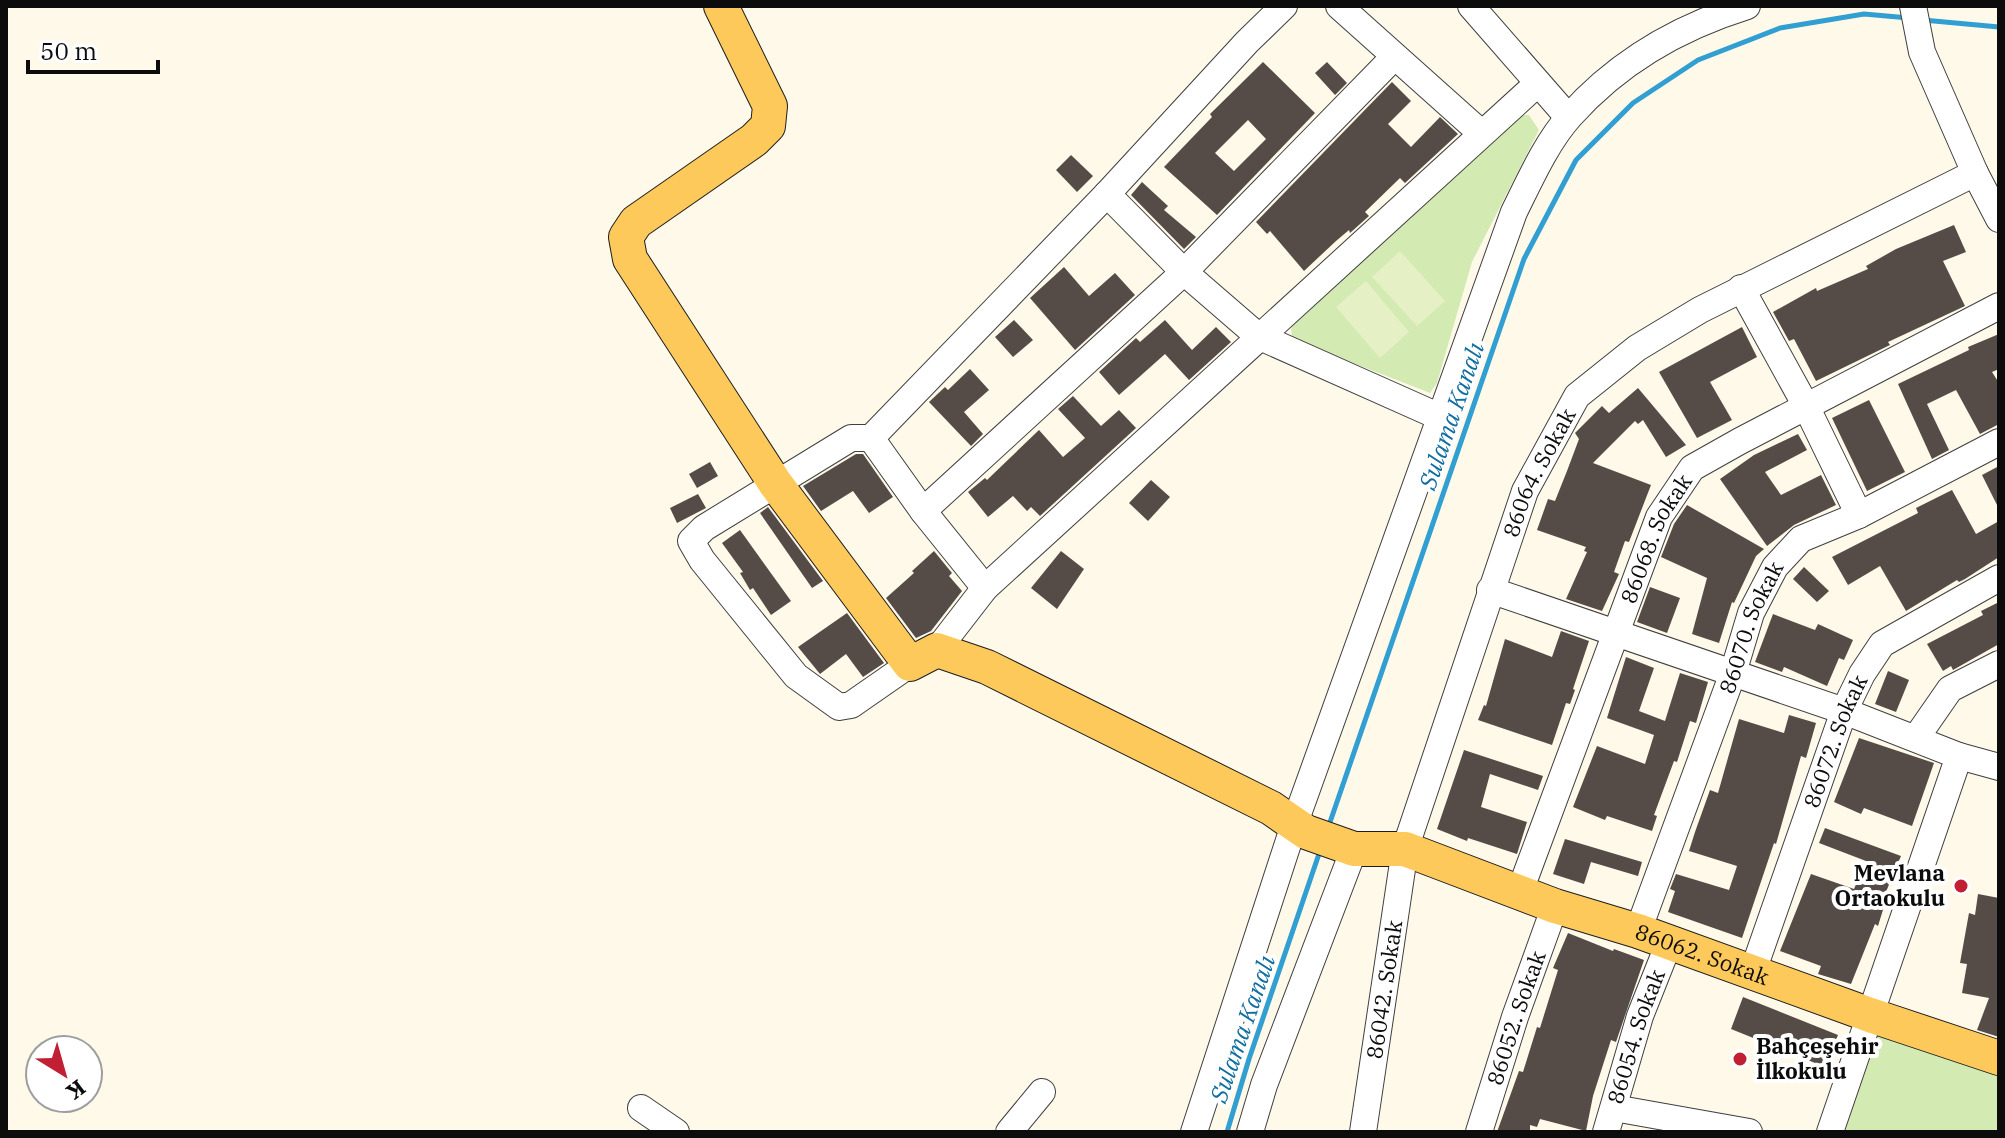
<svg xmlns="http://www.w3.org/2000/svg" width="2005" height="1138" font-family="'IBM Plex Serif',serif">
<style>
.green{fill:#d4eab3}
.pitch{fill:#e5f1c5}
.lines{fill:none;stroke-linecap:round;stroke-linejoin:round}
.stream{stroke:#319fd2;stroke-width:5}
.building{fill:#554c48;fill-rule:evenodd}
.minor-casing{stroke:#3f3f3f;stroke-width:28}
.major-casing{stroke:#1d1d1d;stroke-width:36}
.minor{stroke:#fff;stroke-width:26}
.major{stroke:#fec95b;stroke-width:34}
.poi-dot{fill:#c01f34;stroke:#fff;stroke-width:3}
.labels{text-anchor:middle;stroke-width:8;stroke-linejoin:round;paint-order:stroke}
.street-label{font-size:22px;fill:#0c0c0c;stroke:#fff}
.poi-label{font-size:22px;font-weight:bold;fill:#0c0c0c;stroke:#fff;text-anchor:end}
.water-label{font-size:24px;font-style:italic;fill:#116ea1;stroke:#fff}
</style>
<rect width="100%" height="100%" fill="#fff9ea"/>
<!-- green -->
<path class="green" d="M1508 115H1529L1539 130 1472 262 1437 383 1430 393 1292 339 1291 324Z
M1869 1030 1999 1071 1998 1132H1838Z"/>
<!-- pitch -->
<path class="pitch" d="M1400 251 1445 301 1417 326 1372 277Z
M1366 281 1409 332 1380 358 1336 307Z"/>
<g class="lines">
<!-- stream -->
<path class="stream" d="M1923 20 1999 27
M1328 828 1524 259 1576 160 1633 103 1698 60 1780 28 1864 14 1909 18
M1227 1132 1249 1059 1321 848"/>
</g>
<!-- building -->
<path class="building" d="M1263 62 1315 113 1217 215 1164 167 1212 117 1210 114ZM1248 120 1266 139 1234 171 1215 153Z
M1327 62 1347 83 1335 95 1315 73Z
M1392 82 1411 101 1388 124 1411 147 1440 117 1458 134 1405 183 1400 178 1365 212 1369 216 1350 233 1349 230 1336 241 1304 271 1270 231 1267 234 1256 222Z
M1071 155 1093 176 1077 192 1056 170Z
M1142 182 1168 206 1164 210 1196 237 1184 249 1131 195Z
M1954 225 1966 252 1943 261 1965 306 1888 342 1890 345 1816 381 1794 339 1789 341 1773 312 1816 288 1817 291 1868 269 1866 266 1896 249Z
M1064 267 1089 296 1115 273 1135 295 1075 350 1030 298Z
M1014 320 1033 340 1013 357 995 337Z
M1165 320 1192 350 1216 327 1231 342 1189 380 1165 354 1119 395 1099 372 1136 338 1140 342Z
M1742 327 1757 357 1710 382 1732 420 1697 438 1659 372Z
M1999 334V369L1992 372 1999 383V424L1980 434 1956 390 1927 404 1949 450 1932 459 1898 384 1969 350 1968 347Z
M970 369 989 390 964 412 983 434 971 446 929 402 945 387 948 390Z
M1638 388 1686 445 1666 457 1643 420 1638 424 1635 421 1593 463 1651 485 1629 542 1625 541 1614 572 1619 574 1602 611 1566 599 1587 552 1584 551 1586 547 1537 530 1548 499 1555 501 1567 471 1579 439 1575 433 1602 406 1609 413Z
M1073 396 1101 426 1119 410 1136 428 1040 516 1031 507 1027 511 1013 496 988 517 968 492 985 478 987 480 1039 430 1063 457 1085 438 1058 409Z
M1869 400 1905 472 1867 491 1832 418Z
M1798 434 1807 450 1765 472 1781 495 1821 475 1836 505 1794 525 1767 546 1720 479 1754 455Z
M856 454H863L893 497 869 513 853 491 821 511 803 486Z
M710 462 718 476 697 488 689 474Z
M1999 466V509L1982 475Z
M1151 480 1170 497 1148 521 1129 503Z
M1952 490 1976 534 1999 521V557L1965 579 1959 582 1957 580 1906 611 1880 566 1848 585 1832 557 1918 513 1916 508Z
M698 494 706 508 677 523 670 508Z
M1687 505 1764 549 1756 556 1734 603 1732 602 1719 643 1692 634 1707 578 1661 557 1674 524Z
M768 507 823 581 812 588 760 513Z
M740 530 791 601 771 615 753 588 750 590 740 573 743 572 722 543Z
M934 551 952 573 949 576 962 591 931 631 916 638 886 598 914 573 912 571Z
M1061 551 1084 569 1057 609 1031 588Z
M1804 567 1829 591 1817 602 1793 579Z
M1650 587 1680 598 1667 633 1637 622Z
M1999 602V644L1953 670 1951 666 1943 671 1927 644 1983 615 1981 611Z
M847 613 884 663 863 677 846 654 820 674 798 647Z
M1773 614 1815 630 1818 624 1853 640 1844 660 1839 658 1827 686 1784 667 1782 672 1755 662Z
M1561 631 1589 641 1573 689 1575 690 1570 704 1566 703 1552 745 1478 720 1484 705 1486 706 1505 639 1552 657Z
M1626 657 1654 668 1639 711 1665 721 1680 673 1708 682 1696 723 1690 721 1677 762 1674 761 1654 815 1657 816 1652 831 1607 816 1605 820 1573 807 1597 746 1645 764 1654 735 1607 718Z
M1888 671 1909 680 1896 712 1875 704Z
M1789 715 1816 723 1806 758 1801 756 1776 844 1774 843 1742 938 1668 912 1675 891 1670 889 1676 874 1729 890 1737 866 1689 851 1695 832 1710 790 1718 793 1739 719 1784 733Z
M1859 738 1934 763 1912 826 1864 808 1861 814 1834 802Z
M1464 750 1543 776 1538 790 1490 774 1481 807 1527 822 1517 854 1468 838 1467 841 1437 829Z
M1825 828 1901 856 1883 899 1886 900 1878 926 1875 924 1851 984 1818 974 1821 966 1780 951 1811 874 1854 889 1866 861 1819 843Z
M1565 839 1642 862 1638 876 1591 862 1584 884 1553 874Z
M1978 894 1999 898V1037L1977 1030 1989 998 1962 993 1967 964 1960 963 1969 913 1975 915Z
M1568 933 1613 951 1614 949 1644 960 1616 1042 1611 1040 1593 1096 1586 1131 1540 1119 1537 1127 1530 1125V1132H1497L1519 1071 1523 1072 1537 1027 1540 1028 1558 970 1553 968Z
M1743 997 1838 1035 1825 1067 1731 1029Z"/>
<g class="lines">
<defs>
<g id="minor">
<path d="M1339 6 1481 133"/>
<path d="M1471 6 1568 117"/>
<path d="M1913 6 1922 52 1975 173 1999 219"/>
<path d="M1107 194 1184 272 1258 336 1440 417"/>
<path d="M1741 288 1806 406 1859 515"/>
<path d="M871 438 923 511 985 588"/>
<path d="M923 511 1184 272 1394 57"/>
<path d="M1490 590 1844 711 1959 756 1999 767"/>
<path d="M937 650 985 588 1537 84"/>
<path d="M910 664 851 705 839 707 796 676 702 560 691 541 704 528 851 438H871L1107 194 1247 42 1284 6"/>
<path d="M1916 738 1950 689 1999 664"/>
<path id="s1" d="M1520 891 1659 517 1692 468 1740 441 1999 306"/>
<path id="s2" d="M1638 931 1733 673 1751 613 1775 567 1801 539 1859 515 1999 442"/>
<path id="s3" d="M1753 971 1844 711 1862 674 1882 644 1999 578"/>
<path d="M641 1108 676 1132"/>
<path d="M1614 1108 1749 1132"/>
<path d="M1009 1132 1042 1092"/>
<path d="M1194 1132 1294 825 1514 212C1530 180 1546 143 1570 116 1618 62 1679 27 1747 6"/>
<path d="M1250 1132 1264 1085 1354 849"/>
<path id="s4" d="M1363 1132 1405 849 1525 491 1577 396 1637 348 1700 310 1975 173"/>
<path id="s5" d="M1479 1132 1515 1017 1555 906"/>
<path id="s6" d="M1606 1132 1640 1016 1669 943"/>
<path d="M1830 1132 1959 756"/>
</g>
<g id="major">
<path id="s7" d="M721 6 770 106 768 126 754 140 636 222 626 237 630 259 775 483 910 664 937 650 987 667 1271 808 1306 832 1354 849H1405L1555 906 1638 931 1870 1015 1999 1058"/>
</g>
</defs>
<!-- minor casing -->
<use href="#minor" class="minor-casing"/>
<!-- major casing -->
<use href="#major" class="major-casing"/>
<!-- minor -->
<use href="#minor" class="minor"/>
<!-- major -->
<use href="#major" class="major"/>
</g>
<!-- markers -->
<g class="poi-dot">
<circle cx="1961" cy="886" r="8"/>
<circle cx="1740" cy="1059" r="8"/>
</g>
<g class="labels">
<!-- street labels -->
<g class="street-label">
<text dy="8" stroke="none"><textPath href="#s4" startOffset="686">86064. Sokak</textPath></text>
<text dy="8" stroke="none"><textPath href="#s1" startOffset="378">86068. Sokak</textPath></text>
<text dy="8" stroke="none"><textPath href="#s2" startOffset="324">86070. Sokak</textPath></text>
<text dy="8" stroke="none"><textPath href="#s3" startOffset="244">86072. Sokak</textPath></text>
<text dy="8" stroke="none"><textPath href="#s7" startOffset="1688">86062. Sokak</textPath></text>
<text dy="8" stroke="none"><textPath href="#s4" startOffset="144">86042. Sokak</textPath></text>
<text dy="8" stroke="none"><textPath href="#s5" startOffset="120">86052. Sokak</textPath></text>
<text dy="8" stroke="none"><textPath href="#s6" startOffset="100">86054. Sokak</textPath></text>
</g>
<!-- poi labels -->
<g class="poi-label">
<text x="1945" y="881">Mevlana<tspan x="1945" dy="25">Ortaokulu</tspan></text>
<text x="1756" y="1054" text-anchor="start">Bahçeşehir<tspan x="1756" dy="25">İlkokulu</tspan></text>
</g>
<!-- water labels -->
<g class="water-label">
<text transform="translate(1452 416) rotate(-71)" y="8">Sulama Kanalı</text>
<text transform="translate(1243 1029) rotate(-71)" y="8">Sulama Kanalı</text>
</g>
</g>
<!-- border -->
<rect width="2005" height="1138" fill="none" stroke="#0c0c0c" stroke-width="16"/>
<!-- north arrow -->
<g transform="translate(64 1074) rotate(143)"><circle r="38" fill="#ffffff" stroke="#9e9e9e" stroke-width="2"/>
<path d="M0-6L14 30L0 20L-14 30Z" fill="#c01f34"/>
<text y="-12" font-size="22" font-weight="bold" text-anchor="middle" fill="#0c0c0c">K</text>
</g>
<!-- scale -->
<path d="M28 60v12h130v-12" fill="none" stroke="#0c0c0c" stroke-width="4"/>
<text x="40" y="60" font-size="24" fill="#0c0c0c" stroke="#ffffff" stroke-width="6" paint-order="stroke">50 m</text>
</svg>
